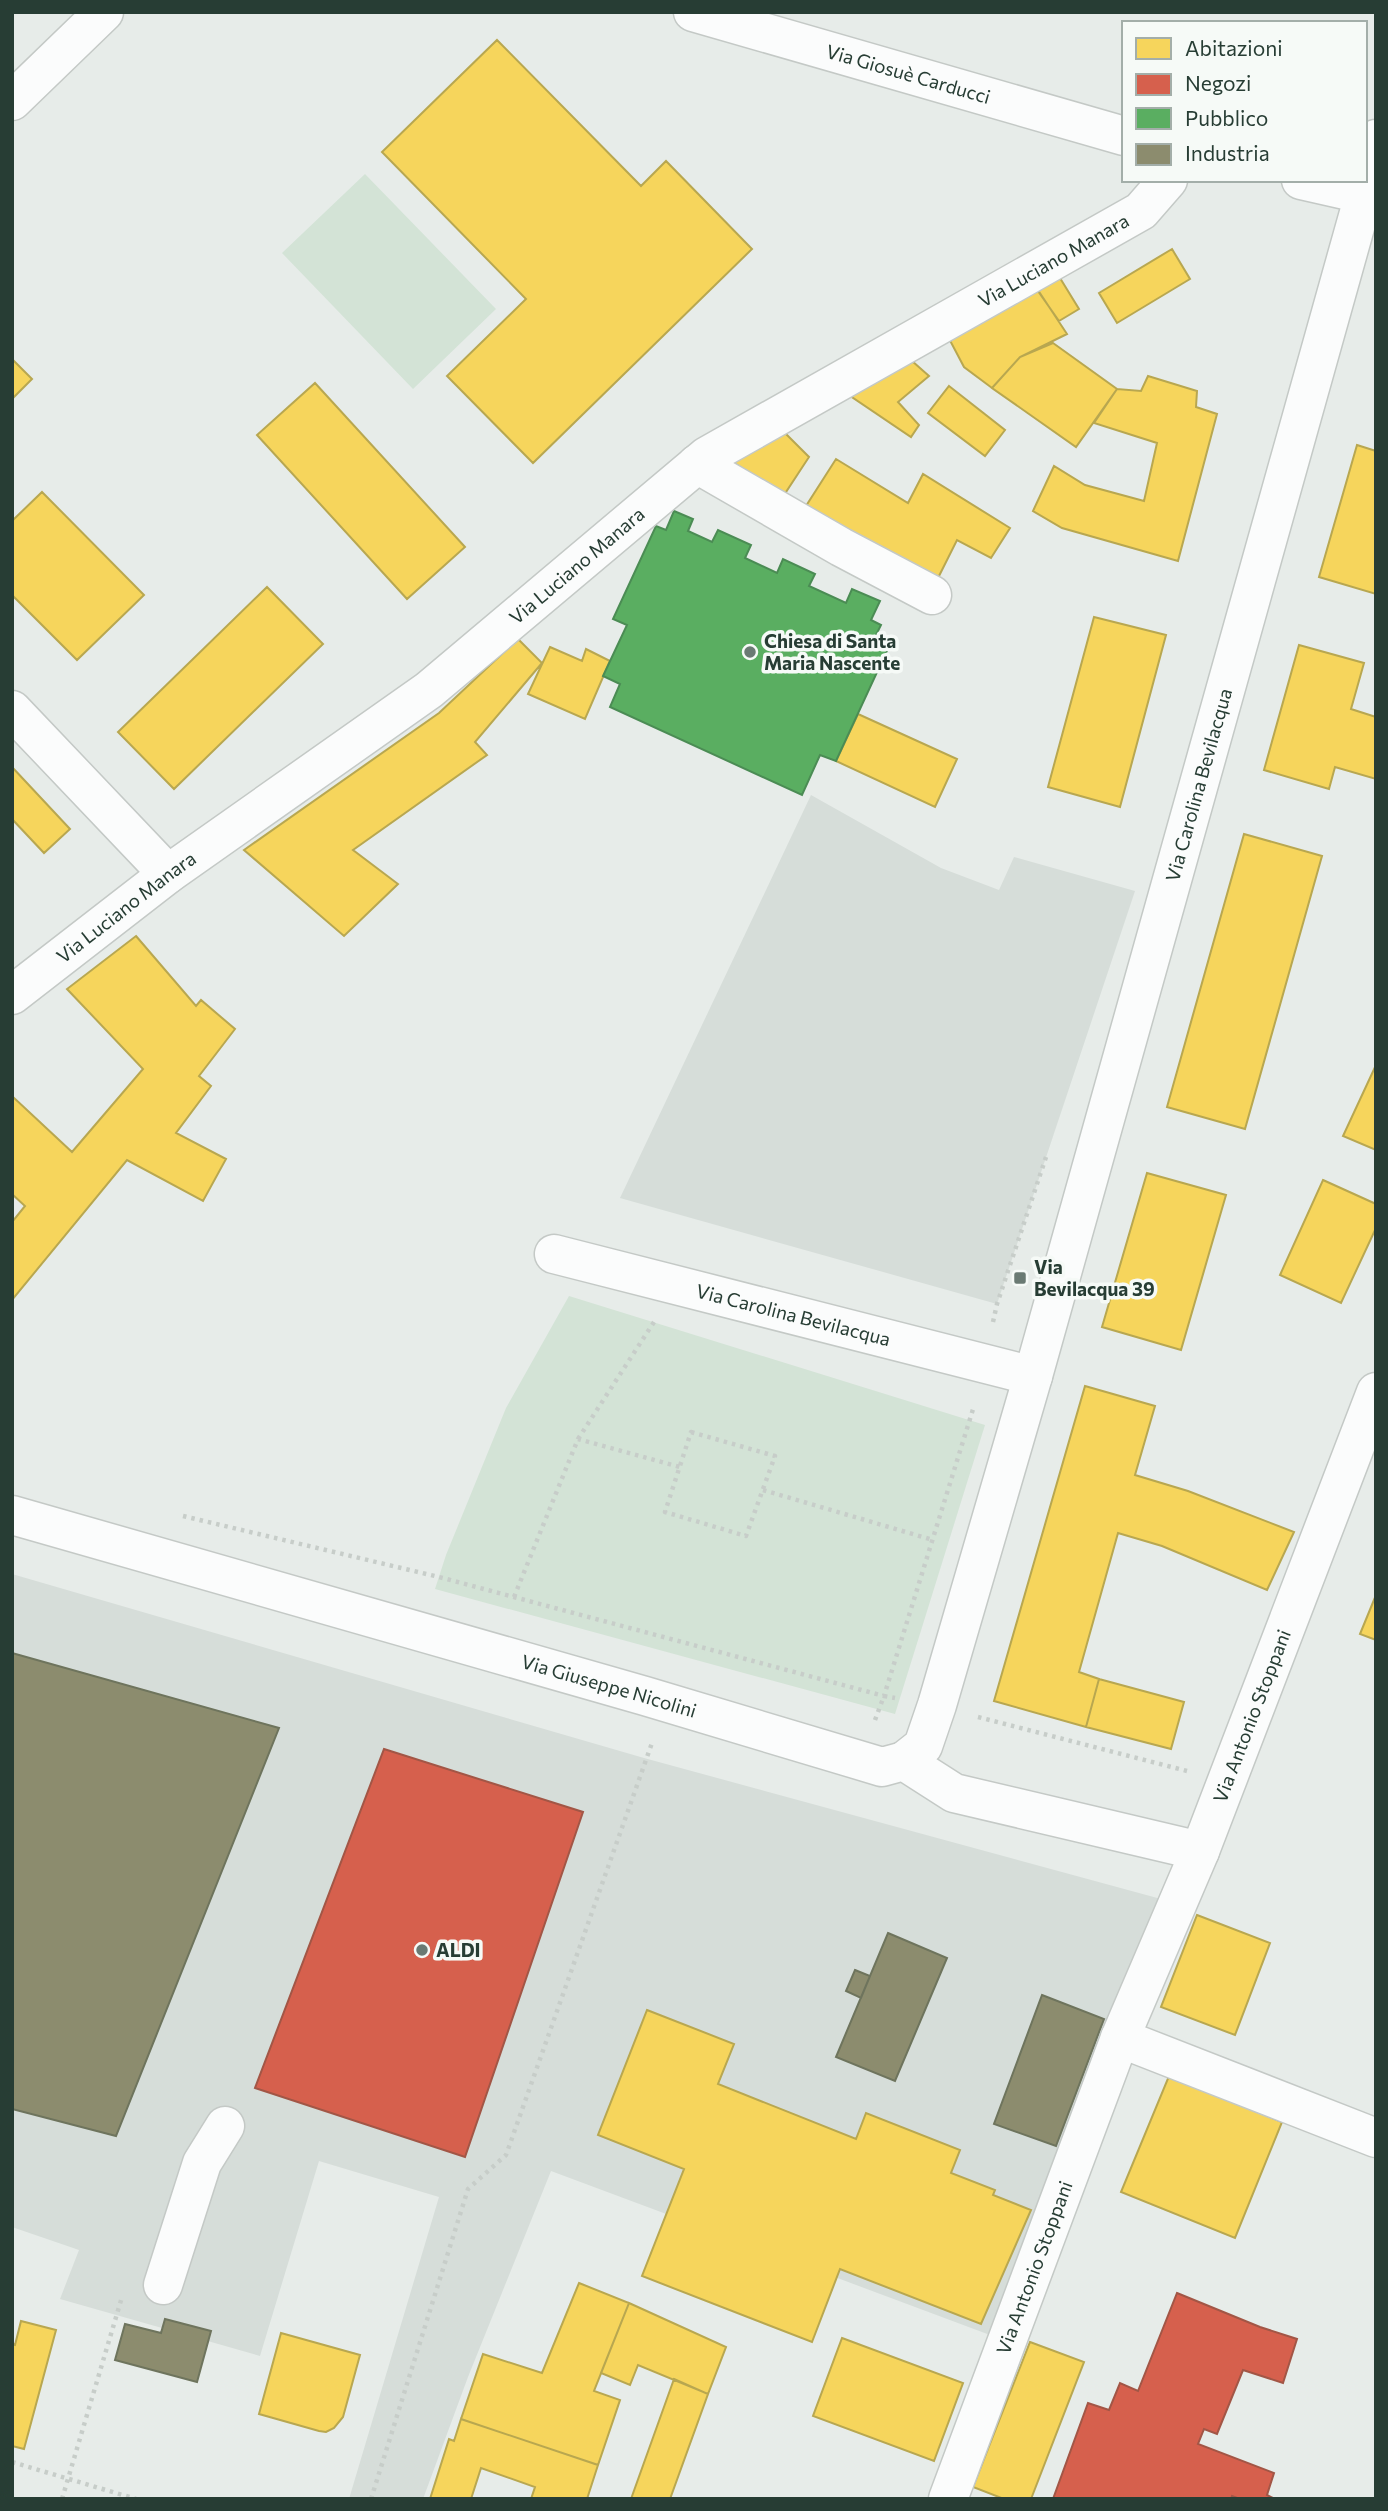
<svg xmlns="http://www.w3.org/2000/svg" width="1388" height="2511" font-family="Commissioner,sans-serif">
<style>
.built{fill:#d6ddd9}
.green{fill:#d3e3d6}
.homes{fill:#f6d55c;stroke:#b8a750;stroke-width:2}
.shops{fill:#d6604d;stroke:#a25646;stroke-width:2}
.public{fill:#5aae61;stroke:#4b8c54;stroke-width:2}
.industry{fill:#8c8c6e;stroke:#6e745d;stroke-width:2}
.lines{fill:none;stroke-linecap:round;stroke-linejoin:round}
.minor-casing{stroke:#c4c9c6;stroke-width:41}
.path{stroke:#c7cdc9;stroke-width:4.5;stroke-dasharray:3.5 5;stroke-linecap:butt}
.minor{stroke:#fbfcfc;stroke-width:38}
.poi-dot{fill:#6a7a73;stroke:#f6faf7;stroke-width:2.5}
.labels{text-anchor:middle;stroke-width:7;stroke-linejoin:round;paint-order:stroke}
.street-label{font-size:19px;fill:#273d34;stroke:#f6faf7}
.poi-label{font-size:19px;font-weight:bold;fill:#273d34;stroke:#f6faf7;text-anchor:start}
</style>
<rect width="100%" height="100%" fill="#e7ece9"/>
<!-- built -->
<path class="built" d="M811 795 941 868 999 890 1014 857 1135 891 997 1304 620 1198Z
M12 1574 644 1758 1161 1899 990 2335 551 2171 468 2377 423 2499H349L439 2197 319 2161 260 2356 60 2299 79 2250 12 2227Z"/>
<!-- green -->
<path class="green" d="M365 174 496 309 413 389 282 253Z
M569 1296 985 1425 895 1714 435 1589 446 1555 506 1408Z"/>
<!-- homes -->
<path class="homes" d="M497 40 641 186 666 161 752 249 533 463 447 376 526 299 382 152Z
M1172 249 1190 279 1117 323 1099 293Z
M1060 278 1079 309 1059 321 1038 291Z
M1032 281 1067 334 1020 357 992 388 964 367 945 331Z
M1053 343 1117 389 1076 447 992 388 1020 357Z
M903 353 929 376 898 402 919 425 911 437 840 389Z
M12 359 32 379 12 399Z
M1148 376 1197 391 1196 407 1217 414 1178 561 1062 528 1033 511 1054 466 1085 485 1144 501 1157 443 1094 423 1117 389 1141 391Z
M315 383 465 547 407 599 257 435Z
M949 386 1005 430 985 456 928 413Z
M781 429 809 457 784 495 728 459Z
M1357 445 1376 451V594L1319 577Z
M836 459 908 503 923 474 1010 528 991 558 957 540 934 586 806 506Z
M42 492 144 595 77 660 12 595V521Z
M267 587 323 644 174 789 118 732Z
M1094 617 1166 635 1120 807 1048 787Z
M518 639 542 663 475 742 487 755 353 850 398 884 344 936 244 850 439 713Z
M1299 645 1364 663 1351 709 1376 717V779L1335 767 1329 789 1264 770Z
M550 647 582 661 586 649 610 661 585 719 528 694Z
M858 714 957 759 935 807 836 761Z
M12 767 70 829 44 853 12 819Z
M1244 834 1322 856 1245 1129 1167 1107Z
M136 936 196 1006 201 1000 235 1029 199 1076 211 1086 176 1133 226 1159 203 1201 127 1160 12 1300V1222L25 1206 12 1194V1096L72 1152 143 1069 67 989Z
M1376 1065V1150L1343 1136Z
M1147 1173 1226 1195 1181 1350 1102 1327Z
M1323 1180 1376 1204V1228L1341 1303 1280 1275Z
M1085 1386 1155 1406 1135 1475 1188 1491 1294 1532 1267 1590 1162 1546 1118 1533 1079 1672 1099 1679 1086 1727 994 1701Z
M1376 1595V1640L1360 1634Z
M1099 1679 1184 1702 1171 1749 1086 1727Z
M1197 1915 1270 1943 1235 2035 1161 2007Z
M647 2010 734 2044 718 2084 856 2139 866 2113 960 2150 951 2173 995 2190 993 2195 1031 2210 981 2324 840 2269 812 2342 642 2276 684 2169 598 2135Z
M1169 2076 1282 2122 1235 2238 1121 2192Z
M579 2283 629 2303 594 2391 620 2400 598 2465 461 2419 483 2354 542 2373Z
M629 2303 726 2347 708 2394 638 2365 630 2385 601 2373Z
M21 2321 56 2330 24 2449 12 2446V2344L15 2345Z
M281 2333 360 2355 343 2417 334 2428 326 2432 319 2431 259 2414Z
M842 2338 963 2383 934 2461 813 2416Z
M1030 2342 1084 2362 1031 2499H1004L973 2487Z
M674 2379 708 2394 670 2499H631Z
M461 2419 598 2465 587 2499H531L535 2487 481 2468 471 2499H430L449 2439 454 2441Z"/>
<!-- shops -->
<path class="shops" d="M384 1749 583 1812 465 2157 255 2088Z
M1177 2293 1260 2327 1297 2339 1283 2383 1243 2370 1217 2434 1204 2429 1198 2444 1274 2473 1267 2495 1275 2499H1240L1232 2496 1231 2499H1053L1088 2403 1109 2410 1120 2383 1138 2391Z"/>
<!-- public -->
<path class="public" d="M674 511 693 519 688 531 712 542 718 530 751 545 745 558 777 573 783 559 815 574 809 586 846 603 852 589 880 601 871 620 881 625 876 635 891 642 836 761 820 755 802 795 610 707 620 684 603 676 627 625 613 619 656 526 666 530Z"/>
<!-- industry -->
<path class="industry" d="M12 1653 279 1728 116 2136 12 2109Z
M888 1933 947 1958 895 2081 836 2057Z
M855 1970 870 1976 861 1998 846 1991Z
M1042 1995 1104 2019 1056 2146 994 2124Z
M165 2319 211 2331 197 2382 115 2360 125 2324 161 2333Z"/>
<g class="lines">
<defs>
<g id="minor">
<path id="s1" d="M693 12 1124 136"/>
<path d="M12 101 104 12"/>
<path d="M1301 180 1376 197"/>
<path d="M697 464 841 547 932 595"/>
<path d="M12 710 168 874"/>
<path id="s2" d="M12 995 168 874 429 690 707 456 1141 211 1168 180"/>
<path id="s3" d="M554 1254 1033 1376"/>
<path id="s4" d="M12 1515 645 1696 882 1767 904 1761 954 1793 1200 1851"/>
<path id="s5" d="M904 1761 923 1746 937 1705 1033 1376 1364 195 1376 139"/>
<path d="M1120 2038 1376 2138"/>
<path d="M163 2285 202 2163 225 2126"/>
<path id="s6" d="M948 2499 1120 2038 1200 1851 1376 1392"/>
</g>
</defs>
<!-- minor casing -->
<use href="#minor" class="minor-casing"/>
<!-- path -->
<path class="path" d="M993 1322 997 1304 1046 1157
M691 1432 775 1456 746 1536 665 1512Z
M578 1439 654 1322
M763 1490 933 1540
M183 1516 439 1577 884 1696 974 1406
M514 1597 578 1439 680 1467
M978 1717 1187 1771
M875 1720 884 1696 895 1698
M12 2462 136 2499
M62 2499 122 2297
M371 2499 468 2189 506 2155 652 1743"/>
<!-- minor -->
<use href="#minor" class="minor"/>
</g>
<!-- markers -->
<g class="poi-dot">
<circle cx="750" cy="652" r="7"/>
<rect x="1013" y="1271" width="14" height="14" rx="3.5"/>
<circle cx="422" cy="1950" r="7"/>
</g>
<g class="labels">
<!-- street labels -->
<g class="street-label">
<text dy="7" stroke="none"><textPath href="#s1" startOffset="224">Via Giosuè Carducci</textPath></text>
<text dy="7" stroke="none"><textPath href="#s2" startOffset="1278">Via Luciano Manara</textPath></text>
<text dy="7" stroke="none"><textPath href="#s2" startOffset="710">Via Luciano Manara</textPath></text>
<text dy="7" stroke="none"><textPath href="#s5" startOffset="1024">Via Carolina Bevilacqua</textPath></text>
<text dy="7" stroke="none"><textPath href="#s2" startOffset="144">Via Luciano Manara</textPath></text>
<text dy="7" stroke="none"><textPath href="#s3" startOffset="247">Via Carolina Bevilacqua</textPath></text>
<text dy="7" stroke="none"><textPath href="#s4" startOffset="621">Via Giuseppe Nicolini</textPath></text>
<text dy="7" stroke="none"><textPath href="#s6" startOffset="840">Via Antonio Stoppani</textPath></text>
<text dy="7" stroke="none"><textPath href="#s6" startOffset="247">Via Antonio Stoppani</textPath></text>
</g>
<!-- poi labels -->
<g class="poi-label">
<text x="764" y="648">Chiesa di Santa<tspan x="764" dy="22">Maria Nascente</tspan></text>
<text x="1034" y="1274">Via<tspan x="1034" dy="22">Bevilacqua 39</tspan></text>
<text x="436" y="1957">ALDI</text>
</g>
</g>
<!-- border -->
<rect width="1388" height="2511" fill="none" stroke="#273d34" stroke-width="28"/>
<!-- legend -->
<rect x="1122" y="21" width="245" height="161" fill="#f6faf7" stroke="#a3aea9" stroke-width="2"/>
<rect x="1136" y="38" width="35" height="21" fill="#f6d55c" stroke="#a3aea9" stroke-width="2"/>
<text x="1185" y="56" font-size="21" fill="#273d34">Abitazioni</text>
<rect x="1136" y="74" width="35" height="21" fill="#d6604d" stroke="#a3aea9" stroke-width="2"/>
<text x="1185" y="91" font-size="21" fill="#273d34">Negozi</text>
<rect x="1136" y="108" width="35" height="21" fill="#5aae61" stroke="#a3aea9" stroke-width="2"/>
<text x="1185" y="126" font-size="21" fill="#273d34">Pubblico</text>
<rect x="1136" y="144" width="35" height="21" fill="#8c8c6e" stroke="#a3aea9" stroke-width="2"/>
<text x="1185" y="161" font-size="21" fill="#273d34">Industria</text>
</svg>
